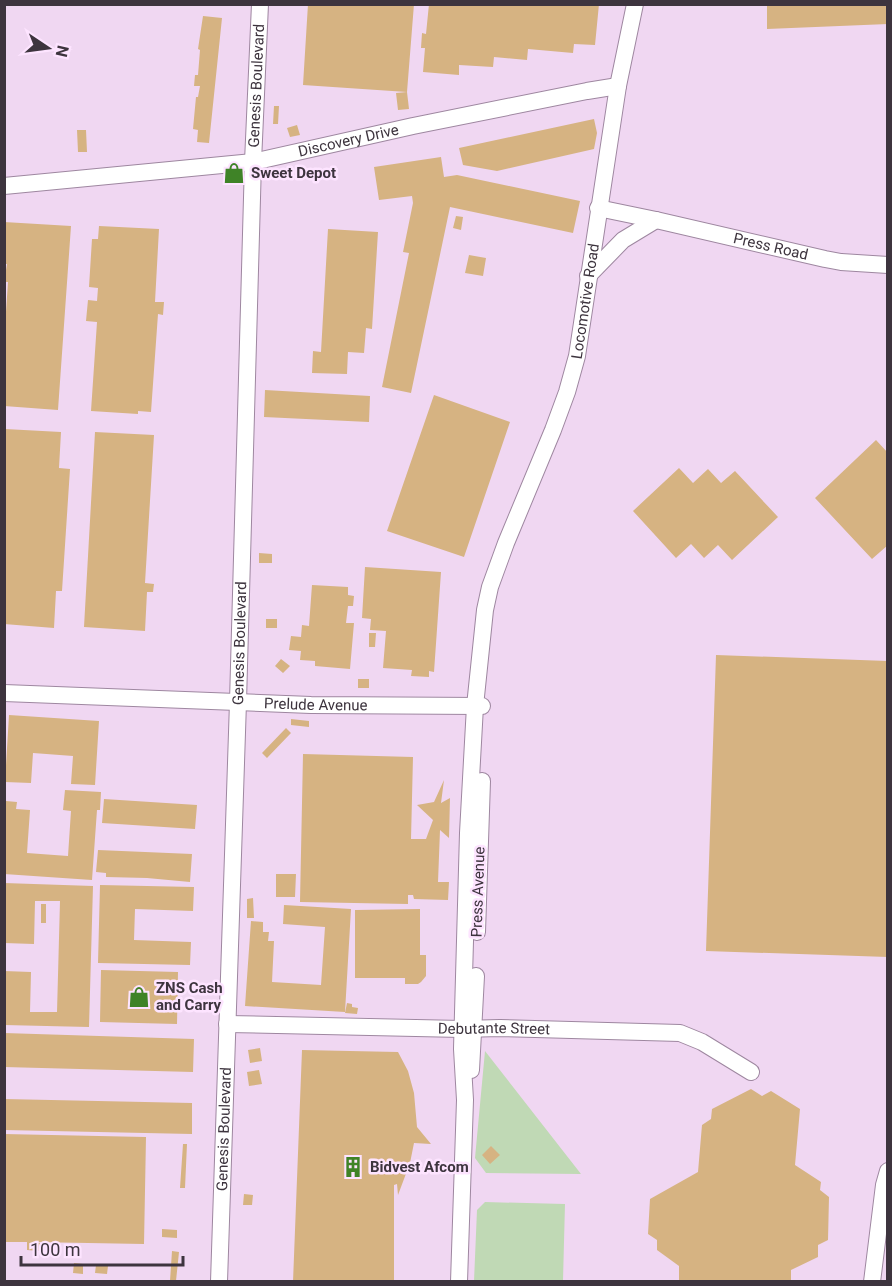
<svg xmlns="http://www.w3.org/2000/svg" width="892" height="1286" font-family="Roboto,sans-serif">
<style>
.green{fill:#c0d9b5}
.building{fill:#d6b382}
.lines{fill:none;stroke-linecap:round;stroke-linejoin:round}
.minor-casing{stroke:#9e87a0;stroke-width:18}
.minor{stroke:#fff;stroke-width:16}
.labels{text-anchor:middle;stroke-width:5;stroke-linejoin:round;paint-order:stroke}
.street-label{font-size:15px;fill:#3d343e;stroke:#fde4ff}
.poi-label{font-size:15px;font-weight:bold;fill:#3d343e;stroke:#fde4ff;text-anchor:start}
</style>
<rect width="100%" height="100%" fill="#f0d7f2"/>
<!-- green -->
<path class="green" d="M485 1051 581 1174 486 1173 475 1158Z
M485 1202 565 1204 563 1281H474L477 1210Z"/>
<!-- building -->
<path class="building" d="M308 4H414L407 92 303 85Z
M429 4H599L595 45 574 44 573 53 528 49 527 60 494 57 493 67 459 65V75L423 72 425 48H421L422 33 426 34Z
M767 4H888V24L767 29Z
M203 16 222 18 209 143 197 142 198 130 193 129 196 97H198L200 86H194L195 75H198L200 50 198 49Z
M407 92 409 109 398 110 396 93Z
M274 106H279L278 124H273Z
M594 119 597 133 594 149 497 171 463 165 459 148Z
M297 125 300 135 290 137 287 128Z
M77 130H86L87 152H78Z
M441 157 444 177 457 175 580 201 573 233 450 207 411 393 382 387 409 253 403 252 413 203 412 196 379 200 374 167Z
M456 216 463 217 461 230 453 228Z
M4 222 71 226 58 410 4 406V341L8 282H4L7 264H4Z
M99 226 159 229 155 302H164L163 315 158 314 151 412 138 411V414L91 411 97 322 86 321 88 300 97 301 98 288 89 287 92 239H98Z
M328 229 378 232 372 329 366 328 364 353 348 352 347 374 312 373 313 351 321 352Z
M469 255 486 258 483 276 465 273Z
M265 390 370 396 369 422 264 417Z
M434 395 510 422 464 557 387 531Z
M5 429 61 432 59 468 70 469 62 591H56L54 628 4 624Z
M95 432 154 435 145 583 154 584 153 592H147L145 631 84 627Z
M876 440 888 453V545L872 559 815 498Z
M679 468 693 483 708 469 721 483 735 471 778 517 732 560 718 545 704 558 691 544 676 558 633 511Z
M259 553 272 554V563H259Z
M365 567 441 572 434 672 429 671V677L411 676 412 670 383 668 386 631 370 630 371 619 362 618Z
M312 585 348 587V595L354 596 353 606H348L346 623H354L350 669 315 666V661L300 660 301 651 289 650 291 636 301 637 302 625 309 626Z
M266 619H277V628H266Z
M369 633H376L375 647H369Z
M716 655 888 661V957L706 951Z
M281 659 290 666 283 673 275 666Z
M358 679H369V688H358Z
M9 715 99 721 95 785 71 784 73 756 33 753 31 783 5 782Z
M291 719 309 721V727L291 725Z
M286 728 291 733 267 758 262 753Z
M303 754 413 757 411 839H426L433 820 417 805 434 802 444 780 441 803 450 798 449 838 440 830 438 882H449L448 900 414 899 413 895H408V904L300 902Z
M65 790 101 792 100 810H97L92 880 4 874 6 801 17 802 16 809 30 810 27 853 68 856 71 811 63 810Z
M104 799 197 805 195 829 102 823Z
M98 850 192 854 190 882 147 878 106 877V873L96 872Z
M276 874H296L295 897H276Z
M4 883 93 886 89 1027 4 1025V971L31 972 30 1012H57L60 901H35L34 944 4 943Z
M100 885 194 887 193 911 135 909 134 940 191 942 190 965 98 963Z
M253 898 254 918H247V899Z
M41 904H46V923H41Z
M284 905 351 909 345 1012 245 1006 251 921 263 922V932H269L268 941H274L272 982 321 985 325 927 283 924Z
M420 909V955H426V976L421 982 418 984H405V978H355V910Z
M101 970 178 972 177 1024 100 1022Z
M347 1003 352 1004V1007L358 1008 357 1014 345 1013Z
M4 1033 194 1039 193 1072 4 1067Z
M260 1048 262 1061 250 1063 248 1050Z
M302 1050 398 1052 408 1071 414 1093 417 1127 431 1144 414 1143 410 1163 398 1195 397 1184 394 1185V1282H293Z
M259 1070 262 1084 249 1086 247 1072Z
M751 1089 762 1096 771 1091 800 1109 795 1165 821 1182 820 1190 829 1197 828 1240 818 1245V1257L791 1270V1282H679V1266L657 1250V1240L648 1234 650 1199 698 1172 702 1125 711 1119 712 1109Z
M4 1099 192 1103V1134L4 1130Z
M4 1134 146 1137 144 1244 32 1242 40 1243 39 1251 27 1250V1242H4Z
M183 1144H187L185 1188H180Z
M491 1146 500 1155 490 1164 482 1155Z
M244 1194 253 1195 252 1205H243Z
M162 1229 177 1230V1238L162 1237Z
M172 1251 179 1252 176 1281H170Z
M74 1263 83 1264V1274L73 1273Z
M96 1265 108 1266 107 1274 95 1273Z"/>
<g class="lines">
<defs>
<g id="minor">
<path id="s1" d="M4 186 253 162 413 126 587 91 618 86"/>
<path id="s2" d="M598 208 656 220 825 259 841 262 888 265"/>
<path d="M588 276 623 240 656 220"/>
<path id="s3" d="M4 693 311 705 482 706"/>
<path d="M477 932 482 781"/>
<path id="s4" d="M227 1024 462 1029 500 1028 680 1033 702 1042 751 1072"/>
<path d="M471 1070 476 976"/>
<path id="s5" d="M219 1282 238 702 253 162 260 4"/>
<path id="s6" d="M459 1282 465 1100 462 1049 468 833 475 706 485 610 490 587 506 543 553 430 567 392 577 356 618 86 635 4"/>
<path d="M872 1282 884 1185 888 1171"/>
</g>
</defs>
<!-- minor casing -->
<use href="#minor" class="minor-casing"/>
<!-- minor -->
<use href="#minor" class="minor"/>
</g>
<!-- icons -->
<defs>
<symbol id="shop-bare" viewBox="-9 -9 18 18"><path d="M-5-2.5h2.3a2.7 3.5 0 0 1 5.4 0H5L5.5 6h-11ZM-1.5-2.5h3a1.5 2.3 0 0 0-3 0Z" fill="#3f8327" stroke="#fde4ff" stroke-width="2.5" paint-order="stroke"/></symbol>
<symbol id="building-bare" viewBox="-9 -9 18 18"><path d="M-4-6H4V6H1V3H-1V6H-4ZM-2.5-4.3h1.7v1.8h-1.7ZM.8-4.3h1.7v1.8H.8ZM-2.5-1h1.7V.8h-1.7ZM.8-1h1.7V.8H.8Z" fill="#3f8327" stroke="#fde4ff" stroke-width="2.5" paint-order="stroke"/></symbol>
</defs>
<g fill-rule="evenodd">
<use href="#shop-bare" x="219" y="158" width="30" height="30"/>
<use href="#shop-bare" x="124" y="982" width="30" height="30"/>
<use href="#building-bare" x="338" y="1152" width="30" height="30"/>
</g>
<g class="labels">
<!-- street labels -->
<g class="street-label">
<text dy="5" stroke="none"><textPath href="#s5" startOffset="1197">Genesis Boulevard</textPath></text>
<text dy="5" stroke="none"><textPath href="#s1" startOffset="348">Discovery Drive</textPath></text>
<text dy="5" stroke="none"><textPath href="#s2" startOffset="177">Press Road</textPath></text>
<text dy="5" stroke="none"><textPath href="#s6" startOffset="999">Locomotive Road</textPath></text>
<text dy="5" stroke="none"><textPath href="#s5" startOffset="639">Genesis Boulevard</textPath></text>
<text dy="5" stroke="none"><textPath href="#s3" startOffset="312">Prelude Avenue</textPath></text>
<text transform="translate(478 892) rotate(-88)" y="5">Press Avenue</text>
<text dy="5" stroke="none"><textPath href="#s4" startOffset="267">Debutante Street</textPath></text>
<text dy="5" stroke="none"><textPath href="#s5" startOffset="153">Genesis Boulevard</textPath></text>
</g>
<!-- poi labels -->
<g class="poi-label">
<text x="251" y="178">Sweet Depot</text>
<text x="156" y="993">ZNS Cash<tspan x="156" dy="17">and Carry</tspan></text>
<text x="370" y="1172">Bidvest Afcom</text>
</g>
</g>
<!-- border -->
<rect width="892" height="1286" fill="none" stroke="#3d343e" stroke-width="12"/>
<!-- north arrow -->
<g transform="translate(48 48) rotate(103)" stroke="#fde4ff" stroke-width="4.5" paint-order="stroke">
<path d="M0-4.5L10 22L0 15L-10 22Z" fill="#3d343e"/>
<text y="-9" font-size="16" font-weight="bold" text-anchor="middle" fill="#3d343e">N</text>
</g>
<!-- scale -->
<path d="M21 1256v9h162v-9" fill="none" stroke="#3d343e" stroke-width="3"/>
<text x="30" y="1256" font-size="18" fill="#3d343e" stroke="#fde4ff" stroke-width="4.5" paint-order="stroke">100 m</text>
</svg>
